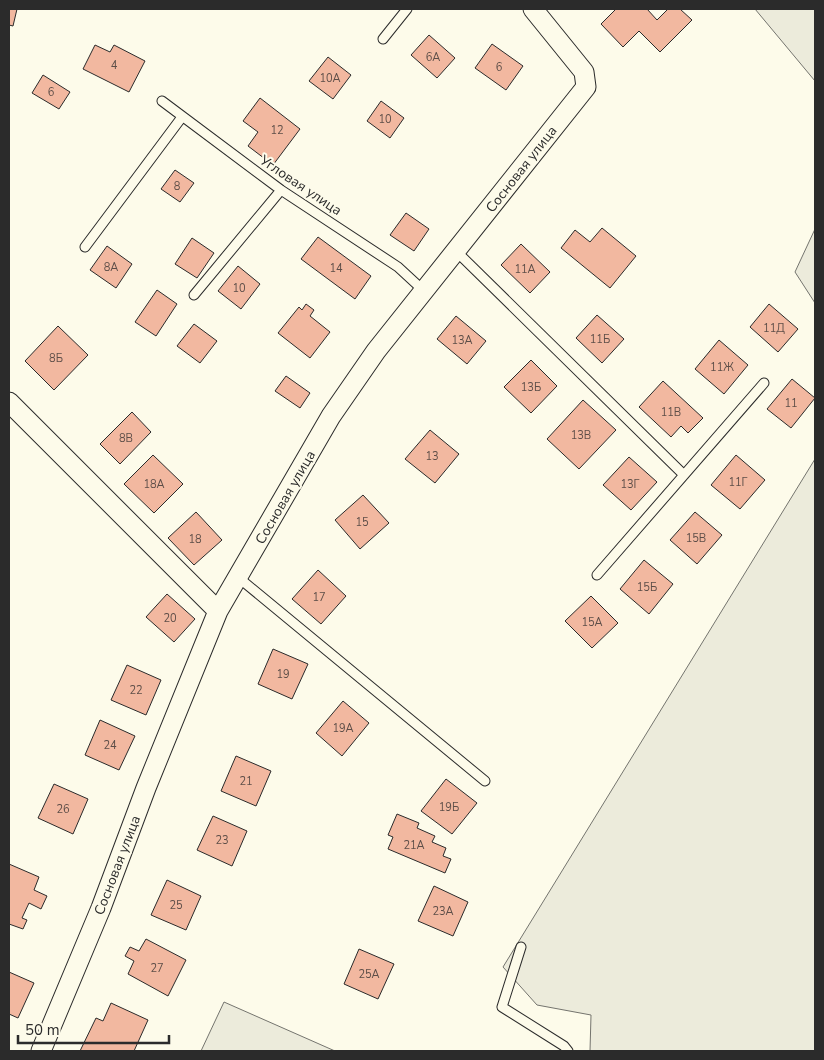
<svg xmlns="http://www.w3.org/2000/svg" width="824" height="1060" font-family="'Nunito Sans',sans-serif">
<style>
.green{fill:#ecebdb;stroke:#74746e}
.building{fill:#f2b8a0;stroke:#2b2b2b}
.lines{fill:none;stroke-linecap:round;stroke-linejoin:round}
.lane-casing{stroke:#2b2b2b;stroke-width:11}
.street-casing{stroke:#2b2b2b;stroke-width:21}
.lane{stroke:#fdfbea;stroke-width:9}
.street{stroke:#fdfbea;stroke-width:19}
.labels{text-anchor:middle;stroke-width:4;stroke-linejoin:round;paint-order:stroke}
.number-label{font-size:11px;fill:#5d4e48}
.street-label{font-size:14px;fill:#2b2b2b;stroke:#fdfbea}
</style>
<rect width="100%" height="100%" fill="#fdfbea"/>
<!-- green -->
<path class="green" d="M755 9H815V81Z
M815 229V303L795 272Z
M815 459V1051H590L591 1015 537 1005 503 967Z
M224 1002 335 1051H201Z"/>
<!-- building -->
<path class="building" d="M9 9H17L13 26 9 25Z
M616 9H647L657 20 668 9H680L692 20 660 52 639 31 623 47 601 24Z
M429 35 455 58 437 78 411 55Z
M492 44 523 66 506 90 475 68Z
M95 45 110 52 114 45 145 61 129 92 83 69Z
M328 57 351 75 333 99 309 81Z
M43 75 70 92 59 109 32 93Z
M260 98 300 129 273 165 248 146 258 132 243 121Z
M381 101 404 118 390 138 367 121Z
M175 170 194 183 180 202 161 189Z
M406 213 429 229 414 251 390 235Z
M602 228 636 256 610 288 561 248 575 230 590 242Z
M318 237 371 276 355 299 301 259Z
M192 238 214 253 197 278 175 264Z
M521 244 550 272 530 293 501 265Z
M107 246 132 264 116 288 90 270Z
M238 266 260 284 241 309 218 291Z
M157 290 177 304 156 336 135 322Z
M306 304 314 310 310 316 330 332 310 358 278 333 299 307 302 310Z
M769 304 798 329 778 352 750 327Z
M597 315 624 339 602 363 576 338Z
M456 316 486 341 467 364 437 339Z
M194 324 217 341 200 363 177 346Z
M58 326 88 355 54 390 25 361Z
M719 340 748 365 724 394 695 369Z
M531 360 557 386 531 413 504 387Z
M286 376 310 393 300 408 275 391Z
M792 379 815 398 791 428 767 409Z
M663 381 703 418 688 433 681 426 671 437 639 407Z
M583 400 616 430 579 469 547 439Z
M132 412 151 432 120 464 100 444Z
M430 430 459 454 435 483 405 459Z
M153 455 183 484 154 513 124 484Z
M736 455 765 480 740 509 711 485Z
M629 457 657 482 631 510 603 485Z
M363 495 389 523 360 549 335 520Z
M196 512 222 540 194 565 168 538Z
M695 512 722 535 697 564 670 540Z
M644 560 673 584 649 614 620 589Z
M318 570 346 596 321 624 292 599Z
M167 594 195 619 174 642 146 617Z
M591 596 618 623 592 648 565 621Z
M273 649 308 664 292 699 258 684Z
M127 665 161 680 146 715 111 700Z
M343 701 369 723 342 756 316 733Z
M100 720 135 736 119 770 85 755Z
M236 756 271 771 256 806 221 791Z
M446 779 477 803 452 834 421 811Z
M54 784 88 799 73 834 38 818Z
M397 814 419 823 417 828 435 836 432 842 446 848 443 856 451 859 445 873 388 849 393 837 388 835Z
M213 816 247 831 232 866 197 850Z
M9 864 39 877 34 890 47 896 41 909 29 903 22 918 27 920 23 929 9 924Z
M167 880 201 896 186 930 151 915Z
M434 886 468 902 453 936 418 921Z
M146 939 186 960 168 996 128 974 134 961 125 956 130 947 139 951Z
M359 949 394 964 378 999 344 984Z
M9 972 34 983 18 1018 9 1014Z
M111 1003 148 1020 134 1051H80L96 1018 103 1021Z"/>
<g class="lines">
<defs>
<path id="lane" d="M383 39 407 9
M162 101 281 190 398 267 424 291
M85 247 182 117
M456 251 684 475
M194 295 281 190
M597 575 764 383
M239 578 485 781
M521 947 502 1007 564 1046 568 1051"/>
<path id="street" d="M9 402 218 611
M41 1051 101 908 146 788 218 611 331 416 376 351 586 87 584 72 533 9"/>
</defs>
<!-- lane casing -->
<use href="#lane" class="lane-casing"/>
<!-- street casing -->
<use href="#street" class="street-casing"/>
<!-- lane -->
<use href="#lane" class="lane"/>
<!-- street -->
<use href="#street" class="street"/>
</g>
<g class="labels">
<!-- number labels -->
<g class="number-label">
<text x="433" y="61">6А</text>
<text x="114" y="69">4</text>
<text x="499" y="71">6</text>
<text x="330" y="82">10А</text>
<text x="51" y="96">6</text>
<text x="385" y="123">10</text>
<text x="277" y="134">12</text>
<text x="177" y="190">8</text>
<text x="111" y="271">8А</text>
<text x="336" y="272">14</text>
<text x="525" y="273">11А</text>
<text x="239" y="292">10</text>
<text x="774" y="332">11Д</text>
<text x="600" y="343">11Б</text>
<text x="462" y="344">13А</text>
<text x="56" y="362">8Б</text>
<text x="722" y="371">11Ж</text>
<text x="531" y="391">13Б</text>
<text x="791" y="407">11</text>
<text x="671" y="416">11В</text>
<text x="581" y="439">13В</text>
<text x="126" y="442">8В</text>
<text x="432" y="460">13</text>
<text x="738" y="486">11Г</text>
<text x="154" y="488">18А</text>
<text x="630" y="488">13Г</text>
<text x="362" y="526">15</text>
<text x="696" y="542">15В</text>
<text x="195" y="543">18</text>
<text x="647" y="591">15Б</text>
<text x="319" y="601">17</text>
<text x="170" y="622">20</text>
<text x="592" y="626">15А</text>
<text x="283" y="678">19</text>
<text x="136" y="694">22</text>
<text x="343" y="732">19А</text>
<text x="110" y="749">24</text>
<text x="246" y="785">21</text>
<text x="449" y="811">19Б</text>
<text x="63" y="813">26</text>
<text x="222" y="844">23</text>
<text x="414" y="849">21А</text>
<text x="176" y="909">25</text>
<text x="443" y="915">23А</text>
<text x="157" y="972">27</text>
<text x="369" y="978">25А</text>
</g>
<!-- street labels -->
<g class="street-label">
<text transform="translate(521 169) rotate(-52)" y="5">Сосновая улица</text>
<text transform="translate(301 185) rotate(34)" y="5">Угловая улица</text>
<text transform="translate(285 497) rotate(-60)" y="5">Сосновая улица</text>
<text transform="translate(117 865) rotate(-69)" y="5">Сосновая улица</text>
</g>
</g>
<!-- border -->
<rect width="824" height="1060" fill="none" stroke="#2b2b2b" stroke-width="20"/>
<!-- scale -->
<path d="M18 1035v8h151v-8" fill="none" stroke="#2b2b2b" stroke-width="2.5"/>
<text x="25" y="1035" font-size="15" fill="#2b2b2b" stroke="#fdfbea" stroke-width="4" paint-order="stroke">50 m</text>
</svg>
